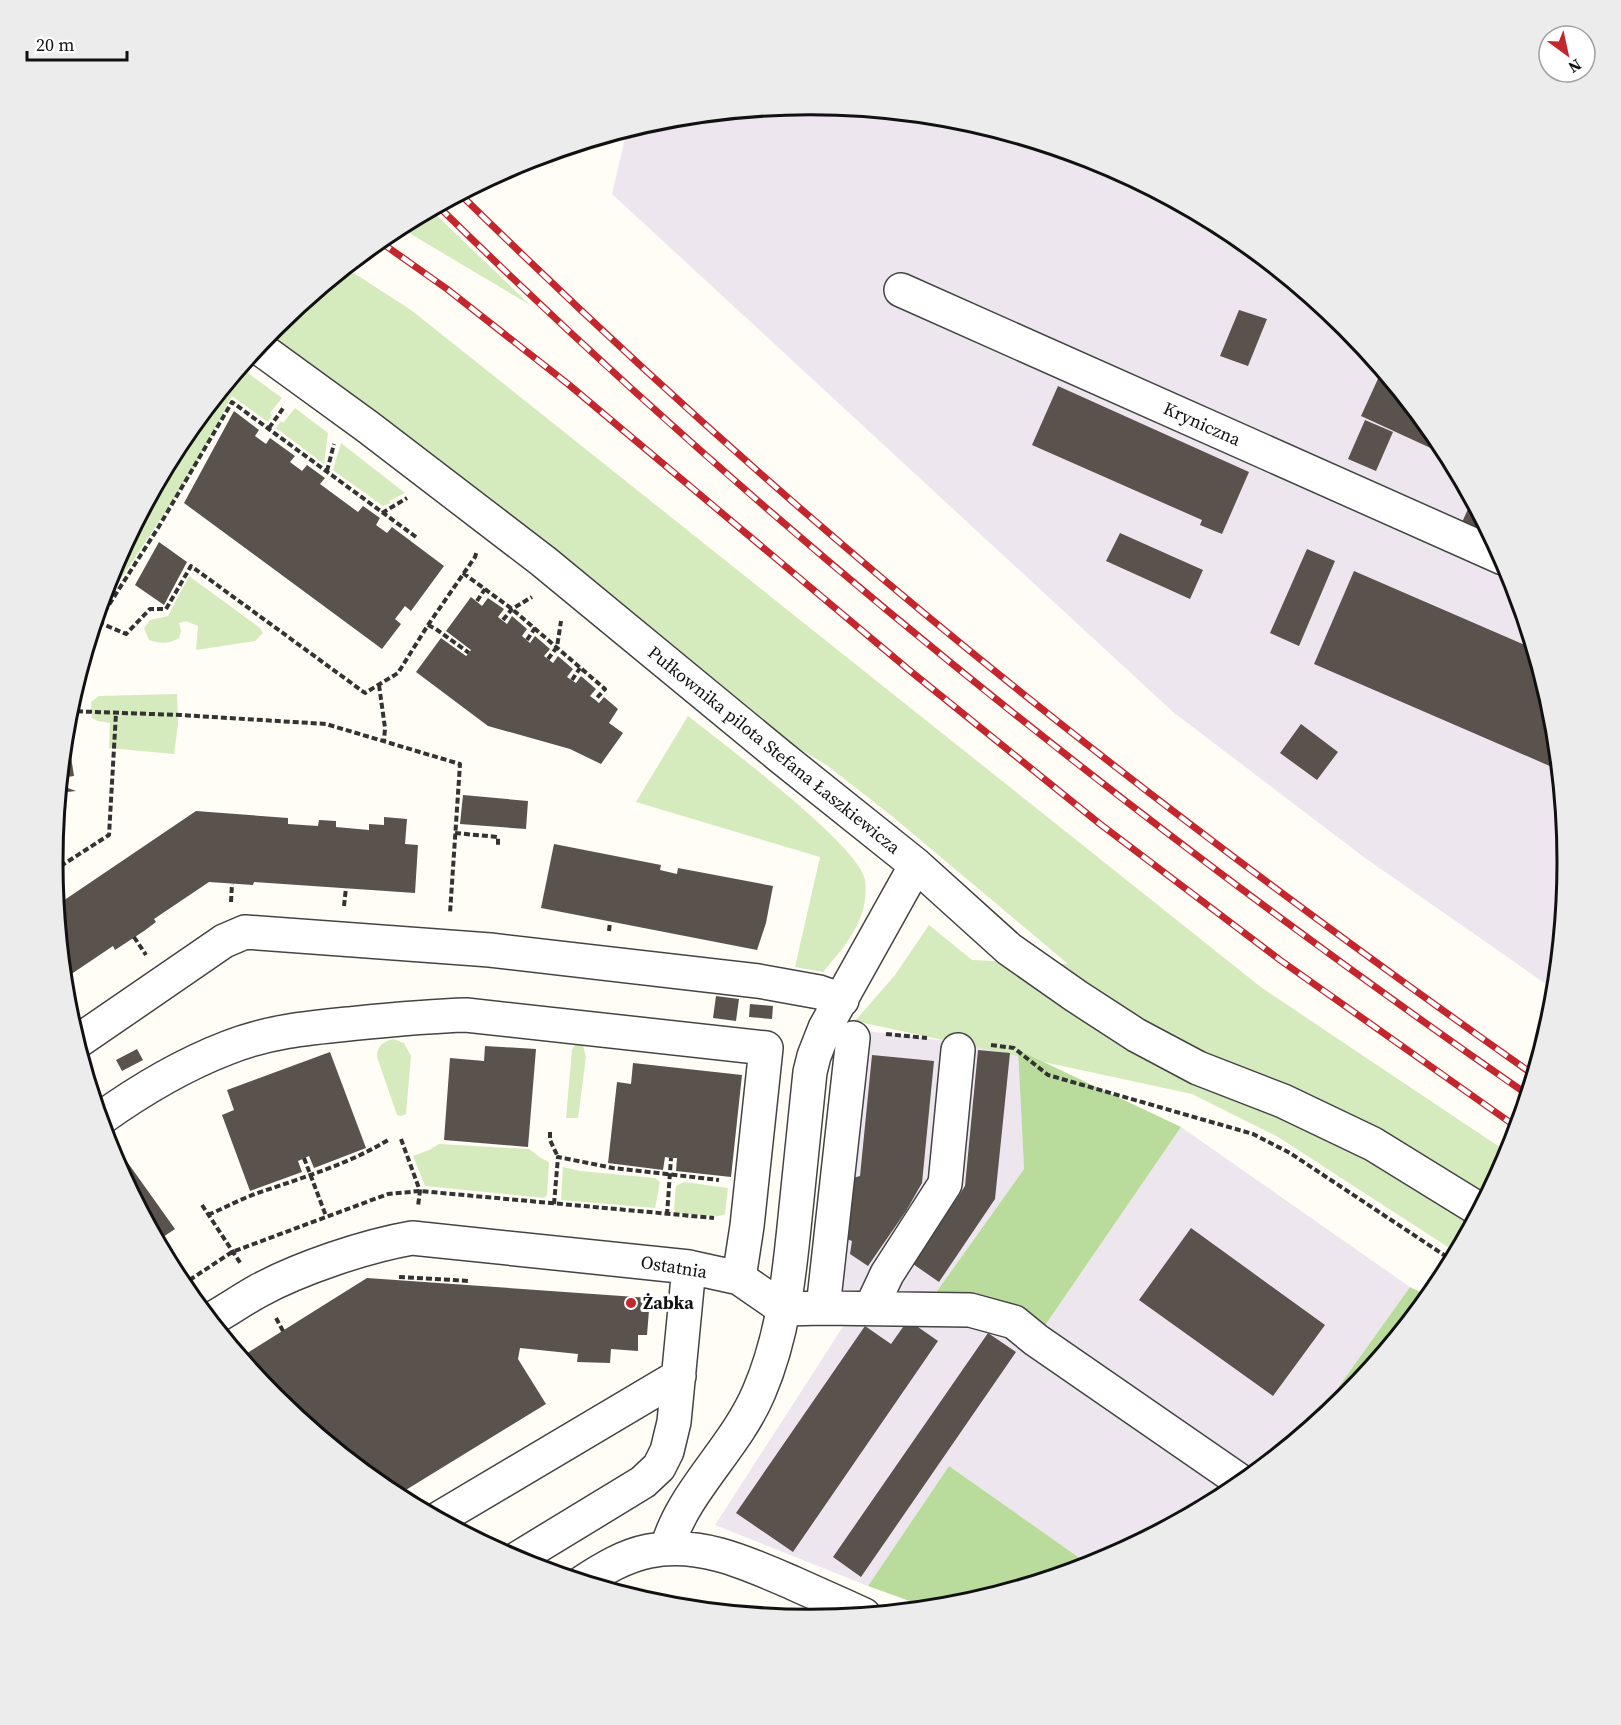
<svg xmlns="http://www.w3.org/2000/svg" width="1621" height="1725" font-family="'Source Serif 4',serif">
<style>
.industrial{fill:#eee6ef}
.green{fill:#d5ebbd}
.forest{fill:#b9dc9c}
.building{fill:#5a524d}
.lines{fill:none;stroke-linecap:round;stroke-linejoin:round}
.minor-casing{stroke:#444;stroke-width:36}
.path{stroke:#333;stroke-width:4;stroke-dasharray:6 3;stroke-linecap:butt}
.minor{stroke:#fff;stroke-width:33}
.rail-casing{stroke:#c4262e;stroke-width:7}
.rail{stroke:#fff;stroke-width:4.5;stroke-dasharray:14;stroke-linecap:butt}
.poi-dot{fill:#c4262e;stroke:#fff;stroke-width:2}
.labels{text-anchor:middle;stroke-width:6;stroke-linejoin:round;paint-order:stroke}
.street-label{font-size:18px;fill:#111;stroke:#fff}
.poi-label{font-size:18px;font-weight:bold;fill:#111;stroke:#fff;text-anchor:start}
.rim{fill:none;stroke:#111;stroke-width:3}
</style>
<rect width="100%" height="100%" fill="#fffdf5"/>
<!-- industrial -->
<path class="industrial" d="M811 105 959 119 1101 162 1232 232 1347 327 1441 442 1511 573 1554 715 1568 863 1556 991 1365 858 1173 712 612 194 627 130 663 119Z
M859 1030 1018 1050 1024 1169 935 1294 1044 1327 1181 1127 1410 1287 1307 1431 1231 1493 1100 1563 1091 1566 949 1466 868 1586 715 1525 844 1325 822 1278Z"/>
<!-- green -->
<path class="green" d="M431 210 530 305 399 227Z
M346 268 411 310 1262 988 1510 1154 1457 1253 1278 1137 1192 1094 855 1021 895 975 929 925 972 960 1068 964 893 817 828 766 777 735 533 533 331 379 268 335 275 326Z
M241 368 282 398 270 413 272 415 268 422 232 396 193 470 97 615 107 584 121 562 125 544 180 441Z
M295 408 328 433 324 464 276 428 281 421 283 423Z
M341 443 405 493 389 501 391 503 383 506 333 470Z
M189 576 260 628 263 633 255 641 196 650 198 626 186 621 179 623 181 631 179 638C168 644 161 644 149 640L144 628 150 620 168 616Z
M177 694 178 724 174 754 109 748 110 723 98 721 92 718 91 702 99 696Z
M688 716C721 742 860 846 865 880 870 918 846 945 823 972L795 967 820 857 636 802Z
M393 1039 404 1043 411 1056 406 1114 401 1116 397 1115 377 1057C377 1046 383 1042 393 1039Z
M577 1041 583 1045 586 1057 578 1118H566L572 1050Z
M439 1144 529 1149 541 1158 549 1162 547 1195 544 1198 425 1186 413 1156 429 1150Z
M563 1167 580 1171 655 1178 660 1182 655 1208 561 1200Z
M684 1182 728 1188 725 1214 719 1216 675 1213 674 1208 676 1186Z"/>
<!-- forest -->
<path class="forest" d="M1018 1050 1181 1127 1044 1327 935 1294 1024 1169Z
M1410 1287 1430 1297 1346 1399 1307 1431Z
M949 1466 1091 1566 958 1606 932 1609 868 1586Z"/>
<!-- building -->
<path class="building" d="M1239 310 1267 319 1248 366 1220 356Z
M1382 370 1441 442 1448 456 1361 416Z
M1058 386 1249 472 1222 534 1200 525 1202 520 1032 445Z
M234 411 259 430 255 436 266 444 270 438 295 456 290 462 302 471 307 465 325 478 320 484 358 512 363 506 380 518 376 525 387 533 392 527 444 566 411 611 405 606 395 619 401 624 382 649 184 503Z
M1365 420 1393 432 1376 471 1348 459Z
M1472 500 1492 537 1459 529Z
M1120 533 1203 570 1190 599 1106 561Z
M159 542 187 562 164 605 135 585Z
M1307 549 1335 561 1299 646 1270 633Z
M1354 571 1534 649 1554 715 1559 770 1314 664Z
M471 597 482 606 488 598 504 609 498 617 507 624 512 616 527 629 522 636 530 643 535 636 550 649 544 656 553 663 558 656 573 669 567 677 576 683 581 676 596 689 590 696 599 703 604 697 618 709 609 723 623 733 601 764 570 749 488 726 416 672 441 638 466 656 469 653 471 650 446 631Z
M80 671 83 686 75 687Z
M66 724 74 776 67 777 68 788 76 791 59 793Z
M1301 724 1338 752 1317 780 1280 753Z
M463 795 528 801 526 829 460 824Z
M196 811 288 818V824L318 826 319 820 336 821V827L369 830V824L384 825V817L407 819 405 844 418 845 415 893 254 882 253 885 209 882 154 919 156 922 144 931 115 950 113 946 64 979 57 905Z
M554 844 661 865 660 870 677 874 678 868 773 886 766 923 757 950 541 908Z
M716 996 739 999 736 1021 713 1018Z
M750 1004 773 1006 772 1019 749 1017Z
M485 1046 536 1049 528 1147 444 1140 450 1058 484 1061Z
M137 1049 143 1060 122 1071 116 1060Z
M978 1050 1010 1053 995 1199 939 1282 913 1264 965 1186Z
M330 1052 366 1148 314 1168 309 1156 298 1161 302 1172 250 1191 222 1115 234 1110 227 1090Z
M872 1055 934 1061 922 1183 906 1211 868 1266 850 1254 852 1241 844 1238 853 1178 860 1176Z
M633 1063 742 1075 731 1177 676 1171 677 1158H671L665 1157 663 1170 608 1163 617 1082 631 1084Z
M118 1149 175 1229 157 1241 111 1154Z
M1191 1228 1325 1325 1273 1396 1139 1300Z
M367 1278 650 1298 647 1335H638V1351L611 1349 610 1363 577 1362 578 1354 520 1348 518 1359 546 1404 396 1496 274 1398 241 1357Z
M908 1320 938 1341 793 1552 736 1513 865 1326 891 1344Z
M988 1333 1016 1352 861 1577 833 1557Z
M751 1608 778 1616 777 1617 740 1614Z"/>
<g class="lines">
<defs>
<path id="minor" d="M901 290 1503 558
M258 347 368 427 543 561 781 757 916 865 1009 949 1076 996 1136 1035 1198 1068 1283 1101 1373 1144 1480 1210
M77 1042 224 941 245 932 490 950 758 981 819 992 842 1000
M100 1119C139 1091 183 1065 227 1048 266 1032 307 1028 348 1024 388 1020 427 1016 466 1015L766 1048 747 1226 739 1278
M823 1308 853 1038
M871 1308 887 1274 945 1184 958 1050
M784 1309 823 1308 970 1310 1014 1322 1036 1340 1243 1483
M210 1320C226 1311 242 1300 258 1291 300 1268 366 1246 412 1238L689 1267 739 1278 784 1309
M438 1519 679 1376
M667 1548C683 1491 735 1449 759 1392 783 1336 789 1278 795 1218 800 1169 805 1121 810 1072L814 1056 825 1028 916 865
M515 1560 643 1482 659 1467 667 1451 674 1422 689 1267
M583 1582C603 1569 624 1556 649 1551 700 1541 747 1563 793 1583 817 1594 841 1604 864 1615"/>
</defs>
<!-- minor casing -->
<use href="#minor" class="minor-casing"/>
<!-- path -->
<path class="path" d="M269 428 284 407
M327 471 334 444
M382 513 407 498
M416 537 232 402 158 528 98 622 126 634 150 609H166L191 566 365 693 398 673 428 625 475 557 477 551
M463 573 512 609 605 689 595 700
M477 601 485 589
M503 620 512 609 532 597
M428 625 436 629 469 653
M527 640 535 628
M548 659 557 647 561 621
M572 680 580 668
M379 685 385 728 384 741
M68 711 180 715 326 724 460 764 450 913
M455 833 498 837V846
M53 871 109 835 116 713
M231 902 232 884
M344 906 346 888
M609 931 610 922
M134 937 146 955
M886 1034 927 1038
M991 1045 1014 1048 1048 1075 1253 1134 1290 1153 1444 1255 1452 1263
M550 1132V1140L558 1157
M401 1139 420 1191 418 1206
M304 1158 326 1216
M554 1204 558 1157 613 1168 719 1180
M202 1205 241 1264
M208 1215C224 1208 239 1200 255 1194 301 1178 347 1165 388 1140
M667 1215 671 1158
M399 1277 470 1281
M182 1285 232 1252 388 1194 420 1191 714 1218
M276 1318 283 1331"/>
<!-- minor -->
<use href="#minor" class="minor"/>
<defs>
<path id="rail" d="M460 194C623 354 793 507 970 651 1153 800 1342 940 1534 1075
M438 206C773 535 1143 828 1528 1095
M379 241 447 289 568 384 909 670 1100 824 1280 960 1518 1128"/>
</defs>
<!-- rail casing -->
<use href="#rail" class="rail-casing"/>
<!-- rail -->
<use href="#rail" class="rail"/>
</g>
<!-- markers -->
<circle class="poi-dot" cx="631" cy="1303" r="6"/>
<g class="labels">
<!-- street labels -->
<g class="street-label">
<text transform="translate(1202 424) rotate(24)" y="6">Kryniczna</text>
<text transform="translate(774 750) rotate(39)" y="6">Pułkownika pilota Stefana Łaszkiewicza</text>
<text transform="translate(674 1267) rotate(9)" y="6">Ostatnia</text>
</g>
<!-- poi labels -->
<g class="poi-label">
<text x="643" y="1309">Żabka</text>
</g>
</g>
<!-- crop -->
<path d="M0 0H1621V1725H0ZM63 862a747 747 0 1 1 1494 0a747 747 0 1 1-1494 0Z" fill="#ececec" fill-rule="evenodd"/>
<path class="rim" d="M63 862a747 747 0 1 1 1494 0a747 747 0 1 1-1494 0Z"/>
<!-- north arrow -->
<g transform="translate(1567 54) rotate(147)"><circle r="28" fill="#ffffff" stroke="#a0a0a0" stroke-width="1.5"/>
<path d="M0-4.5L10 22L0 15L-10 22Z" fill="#c4262e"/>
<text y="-9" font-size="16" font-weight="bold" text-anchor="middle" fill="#111111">N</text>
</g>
<!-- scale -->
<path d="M27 51v9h100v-9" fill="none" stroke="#111111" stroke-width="3"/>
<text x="36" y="51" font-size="18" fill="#111111" stroke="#ffffff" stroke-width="4.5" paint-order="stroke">20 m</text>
</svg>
